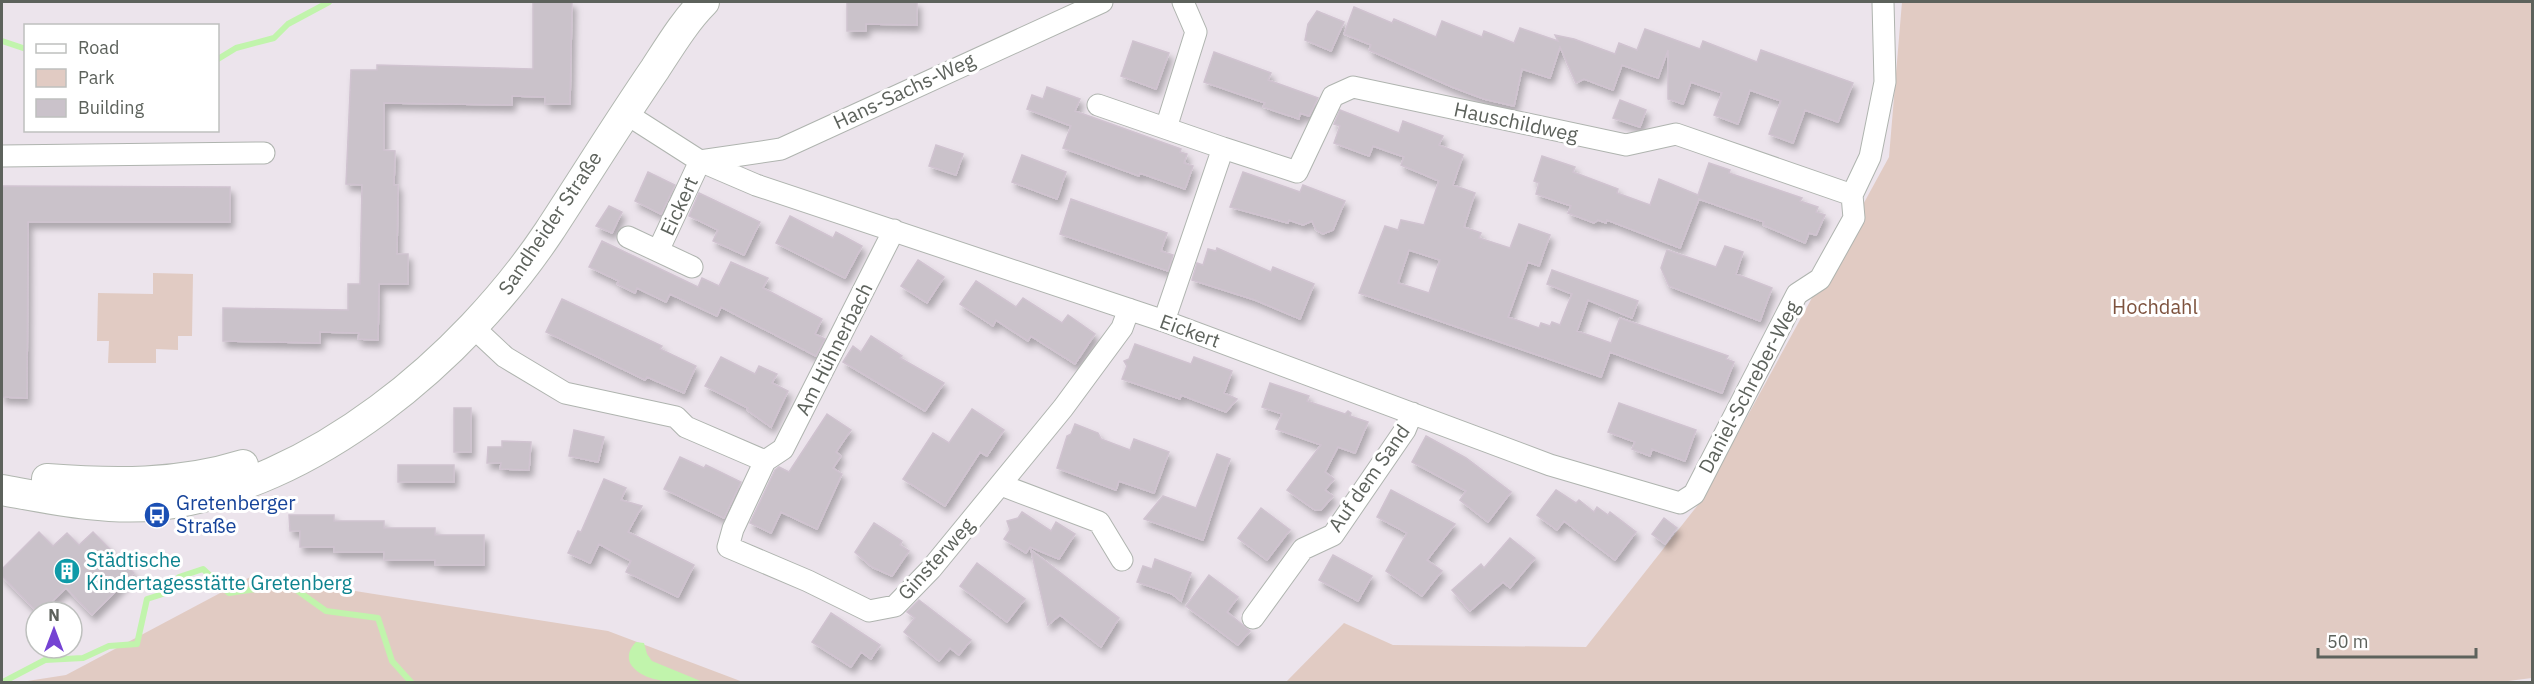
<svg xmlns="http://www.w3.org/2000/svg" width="2534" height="684" font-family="'IBM Plex Sans',sans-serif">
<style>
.green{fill:#e1cbc3}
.water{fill:#c1f4ac}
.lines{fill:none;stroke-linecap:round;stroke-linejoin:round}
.stream{stroke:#c1f4ac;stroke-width:6}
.building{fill:#cac2ca;stroke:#d0c3d0;stroke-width:1.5;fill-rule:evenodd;filter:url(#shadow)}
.street-casing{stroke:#afb4af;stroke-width:23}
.secondary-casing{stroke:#b1b7b0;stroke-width:32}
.street{stroke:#fff;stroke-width:21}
.secondary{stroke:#fff;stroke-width:30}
.labels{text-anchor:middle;stroke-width:6;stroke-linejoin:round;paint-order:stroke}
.street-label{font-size:20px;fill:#5d625c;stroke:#fff}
.park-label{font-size:20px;fill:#7e533f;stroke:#fff}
.transit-label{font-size:20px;fill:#164399;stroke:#fff;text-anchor:start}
.culture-label{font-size:20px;fill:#0d838f;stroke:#fff;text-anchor:start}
</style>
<defs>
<filter id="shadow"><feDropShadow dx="3.5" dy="6" stdDeviation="3" flood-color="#0004"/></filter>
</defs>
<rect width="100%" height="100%" fill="#ece4ec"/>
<!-- green -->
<path class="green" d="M1902 2H2532V678L2500 682H1286L1344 623 1393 645 1586 647 1701 501 1889 157Z
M153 273 193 274 192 336H178V350L156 349V363H108L109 341H97L98 293 153 294Z
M254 575 608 631 743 682H21L66 675Z"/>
<!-- water -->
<path class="water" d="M636 642 644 643 647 654 652 661 703 682C680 683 642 684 630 663 627 655 630 648 636 642Z"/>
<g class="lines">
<!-- stream -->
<path class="stream" d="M2 41 26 49
M218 59 236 48 274 38 288 24 329 2
M3 682 45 660 83 658 109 646 137 644 147 599 169 592 179 577 203 569 229 593 288 584 326 611 378 618 392 661 411 682"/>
</g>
<!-- building -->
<path class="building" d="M533 2H572L570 104H545V97L512 96V105L384 103V150L395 151 394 185H398L397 254H408V284H379L378 340 358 339 359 333 320 332V343L223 341V308L348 310V284H360L362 185 346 184 351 70H377V65L533 69Z
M847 2H917V25L866 24V31H847Z
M1354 7 1392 23 1394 19 1436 37 1442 21 1482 37 1484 31 1514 43 1520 28 1558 41 1555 35 1574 39 1615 54 1619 43 1637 50 1645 29 1700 49 1703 41 1757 62 1761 50 1853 83 1838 122 1805 110 1793 143 1769 134 1781 101 1750 90 1738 124 1714 115 1722 93 1691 82 1683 104 1668 99V50L1658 78 1622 65 1613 90 1584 79 1576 83 1560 47 1550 78 1522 69 1514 106 1484 99 1452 87 1369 50 1371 45 1344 34Z
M1317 11 1344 22 1331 51 1305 40 1308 24Z
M1133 41 1169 53 1156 89 1121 76Z
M1214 52 1271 73 1268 80 1318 98 1309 116 1300 113 1299 119 1263 107 1265 103 1204 82Z
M1047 87 1080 99 1075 111 1181 149 1180 152 1187 154 1184 163 1193 166 1185 189 1140 173 1139 176 1063 148 1071 126 1027 109 1032 95 1043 99Z
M1620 100 1646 110 1640 127 1613 118Z
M1340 110 1399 133 1403 121 1443 136 1439 145 1463 155 1453 185 1475 193 1464 227 1481 233 1479 238 1510 248 1519 224 1550 235 1539 266 1528 262 1508 317 1539 328 1541 323 1550 326 1552 322 1560 325 1572 294 1547 284 1552 270 1638 301 1632 318 1588 300 1577 331 1611 343 1620 318 1728 356 1726 359 1734 362 1722 393 1610 352 1601 377 1359 293 1385 226 1398 230 1401 220 1424 225 1439 181 1401 165 1404 157 1373 146 1369 156 1334 143 1340 126 1334 124ZM1409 250 1440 260 1429 293 1398 283Z
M936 145 963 154 956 175 929 166Z
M1022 155 1066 172 1057 199 1012 182Z
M1542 156 1575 167 1573 172 1618 189 1617 193 1650 205 1659 179 1698 195 1709 163 1730 170 1729 173 1802 198 1800 201 1818 207 1816 212 1825 215 1816 235 1809 233 1805 243 1763 225 1764 222 1699 199 1680 248 1607 220 1606 223 1598 220 1594 223 1568 213 1571 206 1536 194 1539 183 1534 181Z
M648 172 675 185 661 214 635 201Z
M1243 172 1300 192 1303 185 1345 201 1333 230 1323 234 1316 230 1312 221 1303 225 1289 220 1288 223 1230 207Z
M2 186 230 187V222H28L27 398 2 397Z
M699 193 760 222 744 255 713 241 718 230 689 216Z
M1071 199 1167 233 1161 251 1173 255 1168 271 1060 234Z
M609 206 622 212 612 233 596 226Z
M790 216 833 238 836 232 862 246 845 278 776 243Z
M602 241 698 287 702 278 719 286 731 262 768 278 763 288 822 319 815 334 825 339 816 356 721 307 717 316 670 294 666 302 637 288 635 293 617 284 619 281 589 267Z
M1725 246 1743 252 1736 274 1772 288 1760 321 1669 286 1661 268 1667 250 1716 267Z
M1217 248 1271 272 1273 267 1314 284 1300 319 1255 300 1192 280 1197 263 1203 265 1208 249 1216 251Z
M918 260 944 277 927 303 901 286Z
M976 281 1016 307 1023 298 1062 323 1068 315 1095 334 1075 364 1031 336 1028 341 996 320 993 326 960 304Z
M562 299 662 346 660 349 696 366 684 393 647 377 645 380 546 332Z
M871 336 902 356 900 358 944 383 925 411 843 362 853 346 861 352Z
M1135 344 1191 364 1194 357 1232 371 1224 393 1237 399 1226 412 1181 395 1180 399 1122 379 1127 366 1124 361 1129 359Z
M721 357 755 374 759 366 777 374 772 383 788 391 771 427 747 410 748 408 705 386Z
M1270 383 1309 396 1307 401 1345 414 1348 411 1351 413 1350 416 1368 422 1355 453 1338 447 1325 472 1334 479 1325 490 1333 496 1321 510H1315L1287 490 1321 445 1276 429 1282 414 1262 407Z
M1619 403 1696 430 1685 461 1652 449 1650 456 1632 449 1635 442 1608 432Z
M454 408H471V452H454Z
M972 409 1004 430 987 456 980 452 945 506 903 479 933 433 949 443Z
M827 414 851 430 836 452 841 456 833 468 842 474 817 529 781 512 771 533 750 523 775 470 779 467 789 472Z
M1075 424 1098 433 1101 439 1130 450 1134 439 1169 452 1154 493 1119 481 1116 490 1057 468 1067 436 1071 434Z
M574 430 604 437 598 462 569 456Z
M1426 436 1466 458 1511 492 1488 522 1460 500 1466 491 1412 462Z
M502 441 531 442 529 470 500 469 501 463H487L488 447H502Z
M1217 454 1230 459 1203 540 1144 519 1163 496 1196 508Z
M680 457 704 468 706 465 741 482 724 518 664 489Z
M398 465H454V482H398Z
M604 479 626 488 621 500 642 506 628 532 694 565 678 597 626 572 631 561 599 544 590 563 568 553 578 531 581 532Z
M1391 490 1455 524 1427 560 1442 571 1422 596 1386 571 1407 533 1377 517Z
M1556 490 1576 503 1579 500 1594 512 1597 507 1608 515 1610 512 1636 532 1615 560 1564 521 1557 530 1537 515Z
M1261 508 1290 530 1267 560 1238 538Z
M1022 512 1051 531 1056 522 1075 534 1059 559 1030 547 1026 553 1004 539 1010 530 1007 521 1018 518Z
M289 515H334V521H384V528H435V535H484V565H435V560H384V552H334V547H300V531H290Z
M1664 518 1677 528 1665 544 1652 534Z
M874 523 902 541 900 545 909 551 892 576 872 567 855 552Z
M39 532 53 546 67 533 79 545 93 532 134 573 92 615 66 588 41 612H37L2 576V569Z
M1510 538 1535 558 1510 588 1503 582 1470 611 1452 590 1481 564 1484 568Z
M1031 550 1119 618 1101 647 1060 615 1048 625Z
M1333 555 1372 576 1358 601 1319 580Z
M1155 559 1191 573 1181 601 1172 594 1137 582 1143 566 1152 569Z
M977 563 1025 599 1007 622 960 586Z
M1209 575 1238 597 1227 612 1250 631 1238 645 1186 606Z
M919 600 971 640 959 655 950 648 939 661 904 632 915 618 907 612Z
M831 613 880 645 871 659 861 652 851 667 812 642Z"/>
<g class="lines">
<defs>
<path id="street" d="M1098 105 1223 148
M625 113 700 161 756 185 1164 321 1550 465 1680 503 1694 494 1797 294 1820 279 1854 218 1852 195 1870 157 1885 82 1883 2
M1166 128 1196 32 1183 2
M2 156 264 153
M894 230 783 449 765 461 733 529 728 547 808 581 869 611 895 606 931 569 1063 408 1122 328 1129 309
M628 237 692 267
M658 251 700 161 781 149 1102 2
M1164 321 1223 148 1297 172 1333 96 1353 87 1626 145 1676 134 1852 195
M474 328 505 357 565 393 676 417 686 427 765 461
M1001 485 1099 522 1122 560
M1253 618 1303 549 1333 535 1405 430 1412 413"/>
<path id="secondary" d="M47 479C113 484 179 485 243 465
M2 490C52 499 107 511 159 505 313 487 464 358 548 233 584 178 618 123 655 69 670 46 685 21 704 2"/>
</defs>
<!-- street casing -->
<use href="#street" class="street-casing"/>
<!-- secondary casing -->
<use href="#secondary" class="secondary-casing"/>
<!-- street -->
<use href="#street" class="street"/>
<!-- secondary -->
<use href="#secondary" class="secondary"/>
</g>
<!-- icons -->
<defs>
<symbol id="bus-disc" viewBox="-11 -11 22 22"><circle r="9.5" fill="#1a4fb4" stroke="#fff"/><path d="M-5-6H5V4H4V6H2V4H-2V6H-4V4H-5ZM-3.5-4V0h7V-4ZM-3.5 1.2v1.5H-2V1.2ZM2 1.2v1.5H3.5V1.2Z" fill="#fff"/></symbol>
<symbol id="building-disc" viewBox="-11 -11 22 22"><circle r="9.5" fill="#0f9aa8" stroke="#fff"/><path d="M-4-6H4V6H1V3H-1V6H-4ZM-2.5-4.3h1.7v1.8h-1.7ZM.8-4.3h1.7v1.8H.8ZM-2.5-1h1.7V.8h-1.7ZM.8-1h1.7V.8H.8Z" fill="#fff"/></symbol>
</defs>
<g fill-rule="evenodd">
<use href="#bus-disc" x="142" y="500" width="30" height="30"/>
<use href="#building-disc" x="52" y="556" width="30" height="30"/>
</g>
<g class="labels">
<!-- street labels -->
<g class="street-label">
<text transform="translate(904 91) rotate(-25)" y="7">Hans-Sachs-Weg</text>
<text transform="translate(1516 122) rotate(12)" y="7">Hauschildweg</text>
<text transform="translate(679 206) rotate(-65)" y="7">Eickert</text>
<text transform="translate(550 223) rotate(-56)" y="7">Sandheider Straße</text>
<text transform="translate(1190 331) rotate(20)" y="7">Eickert</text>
<text transform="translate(834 349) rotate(-63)" y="7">Am Hühnerbach</text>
<text transform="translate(1749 387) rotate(-62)" y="7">Daniel-Schreber-Weg</text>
<text transform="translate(1369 478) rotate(-55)" y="7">Auf dem Sand</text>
<text transform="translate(936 559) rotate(-48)" y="7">Ginsterweg</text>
</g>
<!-- park labels -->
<g class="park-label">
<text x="2155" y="314">Hochdahl</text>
</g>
<!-- transit labels -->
<g class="transit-label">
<text x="176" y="510">Gretenberger<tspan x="176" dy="23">Straße</tspan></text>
</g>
<!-- culture labels -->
<g class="culture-label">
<text x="86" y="567">Städtische<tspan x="86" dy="23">Kindertagesstätte Gretenberg</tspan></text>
</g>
</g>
<!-- border -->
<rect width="2534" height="684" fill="none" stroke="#5d625c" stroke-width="6"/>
<!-- legend -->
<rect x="24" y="24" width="195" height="108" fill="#ffffff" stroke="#bec0be" stroke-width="1.5"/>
<rect x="36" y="44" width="30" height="9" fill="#ffffff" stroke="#bec0be" stroke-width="1.5"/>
<text x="78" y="54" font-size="18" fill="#5d625c">Road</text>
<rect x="36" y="69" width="30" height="18" fill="#e1cbc3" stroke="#bec0be" stroke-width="1.5"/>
<text x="78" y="84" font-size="18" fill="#5d625c">Park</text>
<rect x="36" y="99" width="30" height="18" fill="#cac2ca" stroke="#bec0be" stroke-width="1.5"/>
<text x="78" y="114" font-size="18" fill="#5d625c">Building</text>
<!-- north arrow -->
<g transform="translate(54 630)"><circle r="28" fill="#ffffff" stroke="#bec0be" stroke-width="1.5"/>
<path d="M0-4.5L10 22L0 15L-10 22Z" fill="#7543d3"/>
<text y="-9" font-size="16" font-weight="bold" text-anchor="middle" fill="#5d625c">N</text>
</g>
<!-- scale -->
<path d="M2318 648v9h158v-9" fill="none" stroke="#5d625c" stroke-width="3"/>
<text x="2327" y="648" font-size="18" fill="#5d625c" stroke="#ffffff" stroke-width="4.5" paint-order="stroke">50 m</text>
</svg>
